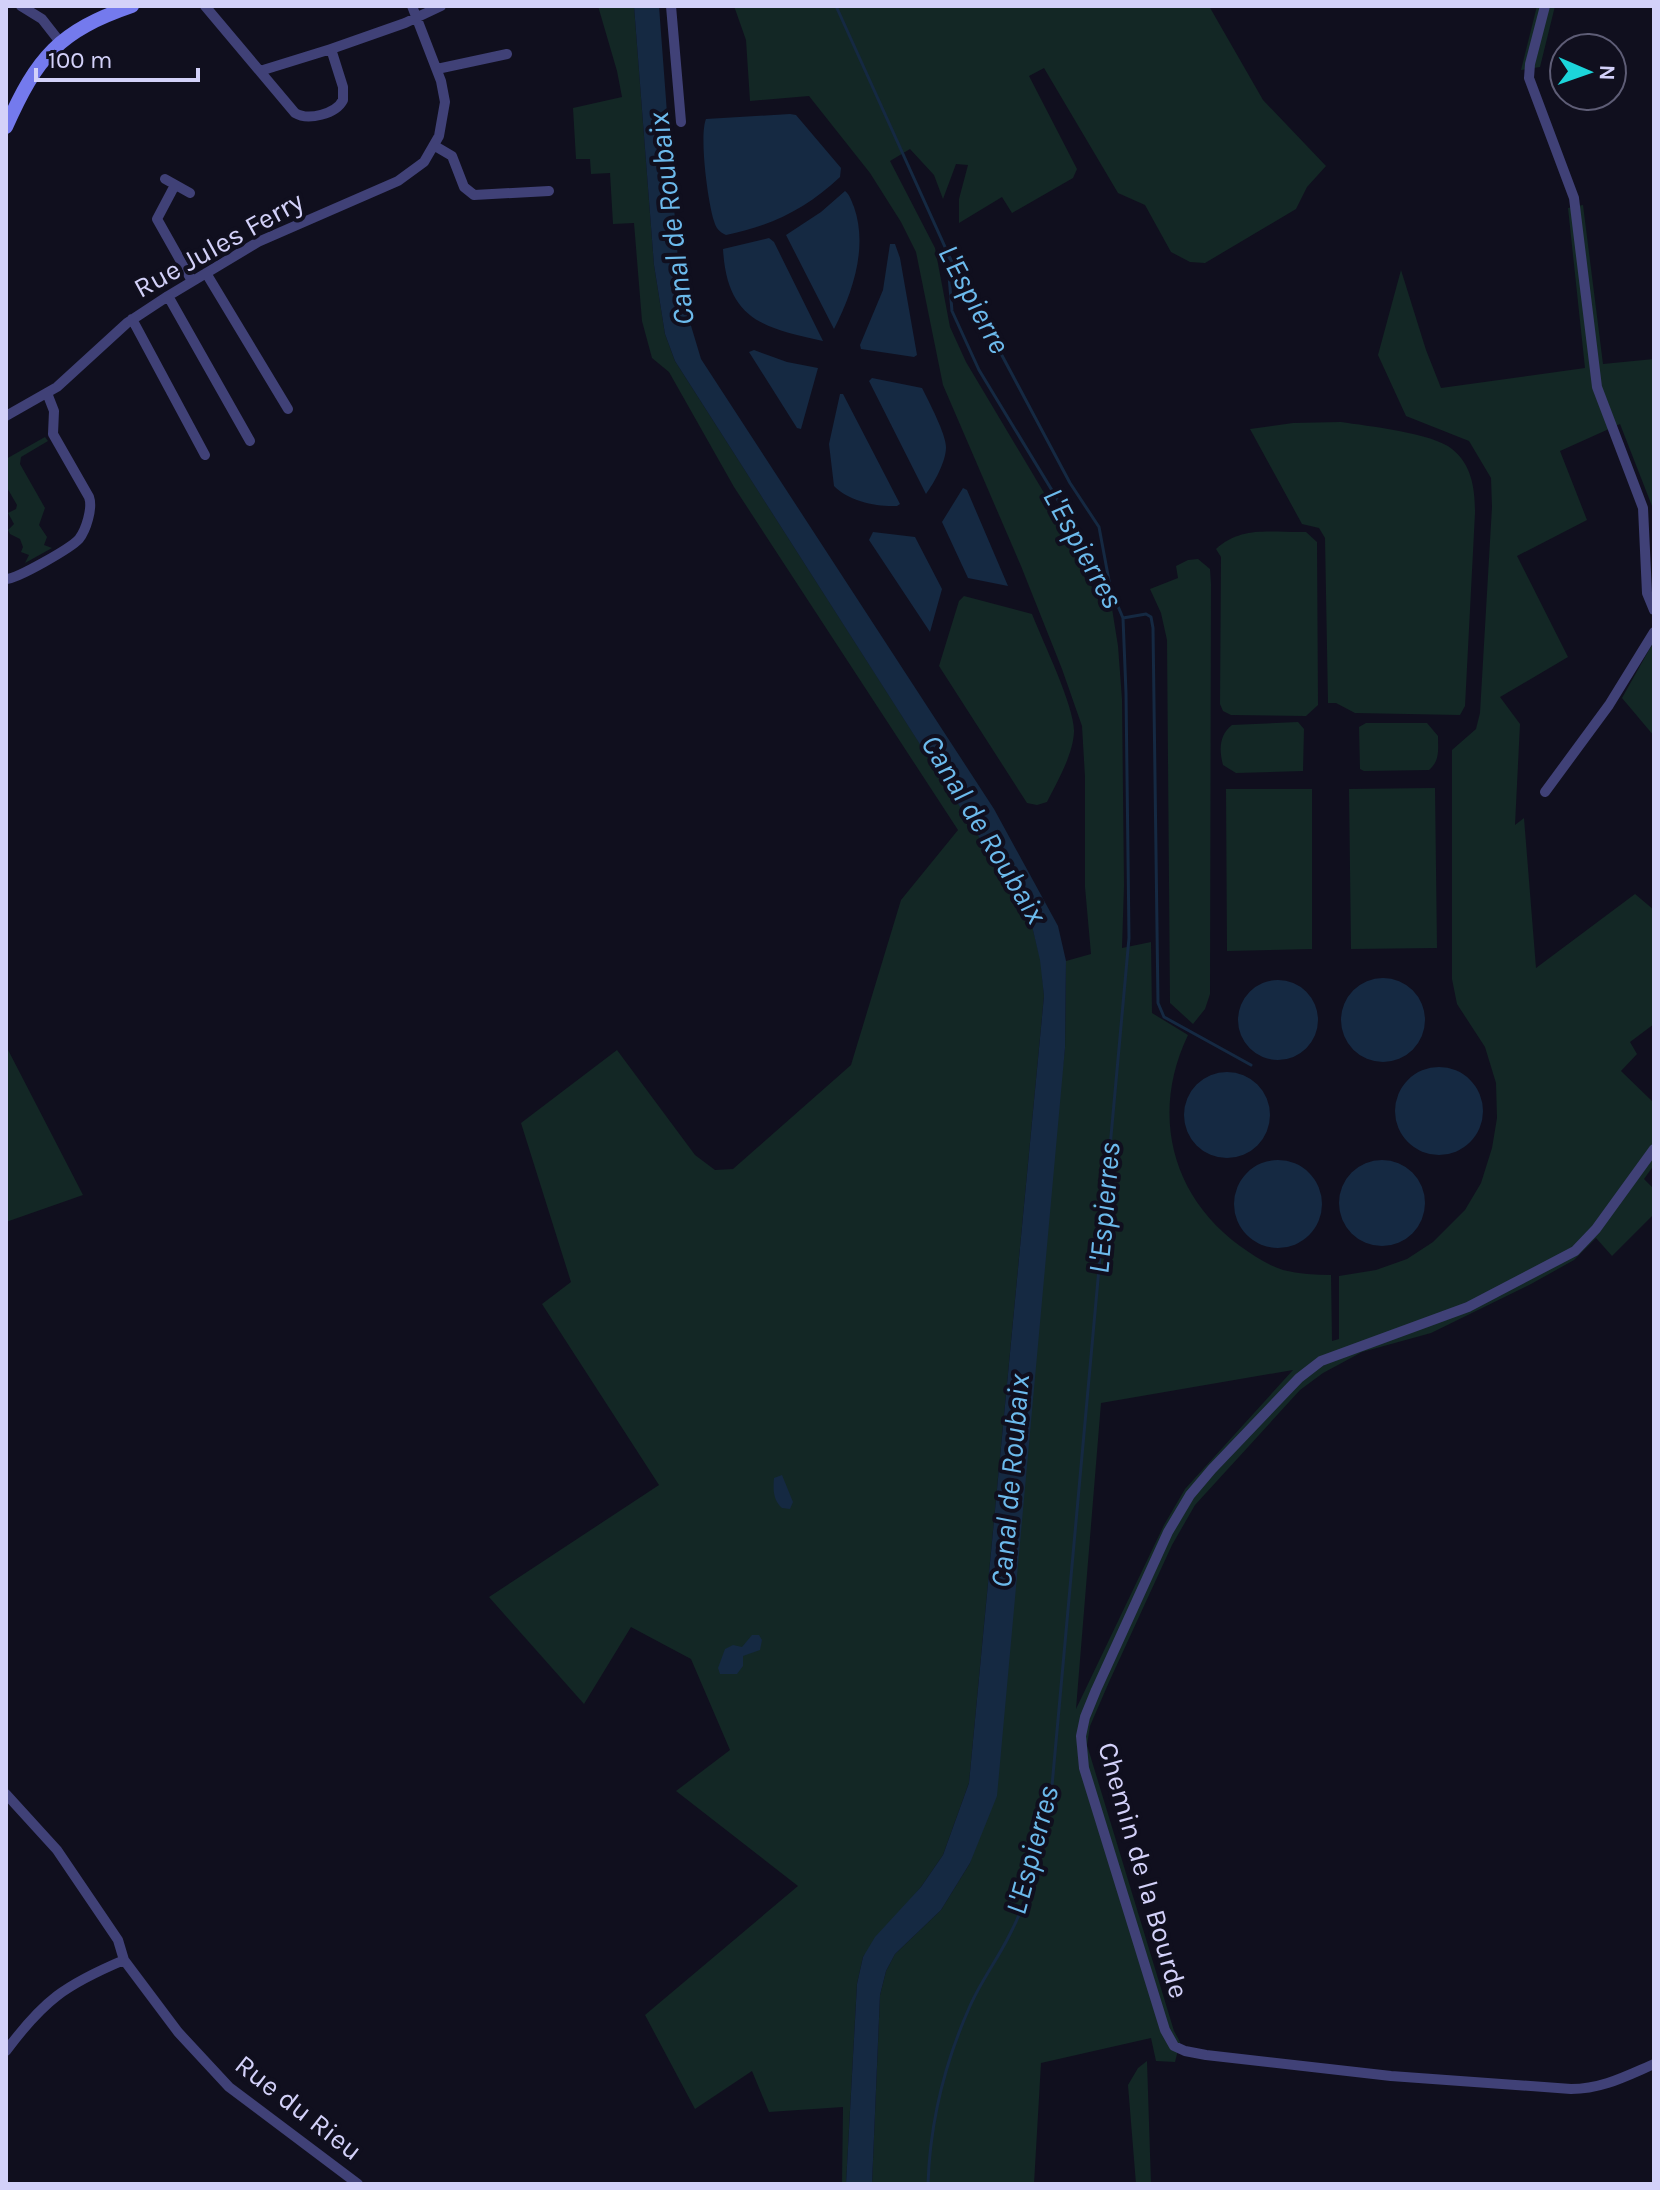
<svg xmlns="http://www.w3.org/2000/svg" width="1660" height="2190" font-family="Karla,sans-serif">
<style>
.green{fill:#132725;fill-rule:evenodd}
.water{fill:#152942}
.lines{fill:none;stroke-linecap:round;stroke-linejoin:round}
.stream{stroke:#152942;stroke-width:3}
.street{stroke:#404177;stroke-width:10}
.secondary{stroke:#747aed;stroke-width:14}
.labels{text-anchor:middle;stroke-width:8;stroke-linejoin:round;paint-order:stroke}
.street-label{font-size:28px;fill:#d3d1f9;stroke:#100f1e}
.water-label{font-size:30px;font-style:italic;fill:#6cbaec;stroke:#100f1e}
</style>
<rect width="100%" height="100%" fill="#100f1e"/>
<!-- green -->
<path class="green" d="M598 6H634L654 265 665 334 675 361 977 833 1032 926 1041 961 1044 996 969 1783 943 1855 921 1887 863 1957 857 1984 846 2184H842L843 2107 769 2112 752 2071 695 2109 645 2015 798 1886 676 1791 730 1750 691 1659 631 1627 584 1704 489 1597 659 1485 542 1304 571 1282 521 1123 617 1050 695 1155 715 1170 733 1169 851 1065 901 900 958 830 734 487 669 372 652 358 642 321 634 223 613 224 610 173 591 174 590 159H576L573 108 622 97 617 71Z
M734 6H1209L1263 100 1326 166 1307 187 1296 209 1205 263 1190 262 1171 252 1145 205 1118 193 1044 68 1029 76 1077 169 1073 178 1012 213 1002 197 959 223V199L968 165 956 164 943 199 934 175 910 149 890 161 935 248 950 327 966 362 1068 533 1087 584 1110 596 1118 646 1122 699 1124 885 1122 948 1151 942 1152 1013 1188 1035C1151 1112 1170 1195 1240 1246 1253 1255 1267 1265 1283 1270 1299 1274 1315 1275 1331 1275L1332 1341 1339 1339V1276L1376 1270 1407 1259 1433 1242 1465 1210 1481 1183 1492 1148 1497 1118 1496 1083 1485 1047 1457 1004 1452 979V750L1476 729 1480 713 1492 507 1491 478 1469 441 1406 416 1378 355 1401 270 1426 350 1441 388 1585 368 1568 208 1583 205 1603 364 1654 359V505L1652 506 1620 424 1560 451 1587 520 1517 556 1568 657 1500 697 1520 724 1515 825 1524 818 1536 968 1635 894 1654 910V1024L1630 1042 1637 1054 1621 1071 1654 1103V1165L1644 1179 1654 1189V1214L1612 1256 1596 1238 1574 1260 1531 1284 1431 1333 1362 1352 1323 1373 1300 1390 1195 1505 1172 1545 1109 1682 1090 1726 1087 1745 1174 2031 1180 2042 1175 2062 1156 2061 1151 2038 1041 2063 1034 2184H872L880 1995 886 1971 895 1954 941 1910 970 1863 1065 1048 1066 961 1091 954 1085 887V777L1082 726 1062 669 1021 566 943 385 916 252 901 222 870 173 809 96 750 101 746 40ZM1293 1370 1185 1489 1164 1525 1076 1709 1101 1403Z
M1537 6H1555L1540 67 1521 70Z
M1341 422C1367 426 1433 433 1452 449 1472 465 1475 489 1475 513L1465 706 1460 715 1355 713 1336 703H1328L1325 538 1319 528 1302 524 1250 429 1293 423Z
M45 437 48 441 21 457 20 464 45 508 39 525 47 537 44 545 52 548 25 563 29 555 21 552 23 547 20 539 10 534 8 530 14 524 8 513 16 509 17 505 6 486V459Z
M1306 532 1317 542 1318 705 1306 716 1231 715 1223 711 1220 704 1221 557 1216 549C1242 525 1273 533 1306 532Z
M1198 559 1210 569 1211 584 1210 994 1205 1009 1193 1024 1170 1003 1167 640 1161 613 1150 589 1178 578 1176 566 1188 560Z
M964 596 1032 614C1042 640 1075 707 1074 732 1073 755 1057 782 1047 802L1037 805 1027 803 939 666 959 601Z
M1654 641V736L1622 698Z
M1298 722 1304 729 1303 771 1236 773 1223 765C1219 750 1219 735 1232 725Z
M1366 723H1427L1438 736C1438 750 1440 761 1429 770L1364 771 1360 769 1359 727Z
M1435 788 1437 948 1351 949 1349 789Z
M1226 789H1312V949L1227 951Z
M6 1046 83 1195 6 1222Z
M1147 2061 1151 2184H1136L1128 2085 1138 2068Z"/>
<!-- water -->
<path class="water" d="M634 6H659L678 260 686 309 701 359 994 809 1058 926 1066 961 1065 1048 997 1796 970 1863 941 1910 895 1954 886 1971 880 1995 872 2184H846L857 1984 863 1957 875 1937 921 1887 943 1855 969 1783 1044 996 1040 960 1032 926 976 832 675 361 665 334 654 265Z
M790 114 796 115 841 168 840 177C806 209 771 226 726 235 719 232 716 228 714 221 708 203 699 136 706 119Z
M845 191C850 195 851 200 854 207 868 247 853 292 834 329L786 235 821 212Z
M769 238 774 242 823 341C762 328 727 319 723 249Z
M890 244H895L900 258 917 355 914 357 861 349 860 345 883 290Z
M754 350 787 362 818 368 801 429 797 428 749 352Z
M872 378 922 388C929 402 946 434 946 447 946 462 934 483 926 494L869 381Z
M840 394H843L900 504 897 506C877 507 848 501 834 486L829 444Z
M963 488 967 490 1008 586 968 578 942 522Z
M873 532 915 537 942 589 930 632 869 540Z
M1341 1020a42 42 0 1 1 84 0a42 42 0 1 1-84 0Z
M1238 1020a40 40 0 1 1 80 0a40 40 0 1 1-80 0Z
M1395 1111a44 44 0 1 1 88 0a44 44 0 1 1-88 0Z
M1184 1115a43 43 0 1 1 86 0a43 43 0 1 1-86 0Z
M1339 1203a43 43 0 1 1 86 0a43 43 0 1 1-86 0Z
M1234 1204a44 44 0 1 1 88 0a44 44 0 1 1-88 0Z
M782 1475 793 1502 790 1509 782 1508C773 1500 773 1489 774 1478Z
M752 1635H759L762 1640 760 1650 743 1656V1666L737 1674H720L718 1668 725 1649 733 1645 742 1647Z"/>
<g class="lines">
<!-- stream -->
<path class="stream" d="M836 6 950 258 1070 483 1099 527 1110 586
M1123 618 1146 614 1151 617 1153 628 1158 1003 1164 1017 1251 1065
M928 2184C930 2122 945 2062 970 2006 981 1981 997 1960 1009 1936 1030 1896 1042 1853 1050 1808L1129 938 1126 693 1123 618 1111 590 1094 567 1070 520 979 370 952 311 947 252"/>
<!-- street -->
<path class="street" d="M21 6 42 19 60 42
M205 6 295 113C308 121 336 114 343 100V87L331 49 405 23 441 6
M671 6 681 122
M1545 6 1530 64 1529 78 1574 198 1597 387 1643 508 1647 593 1654 610
M437 69 507 54
M260 71 331 49
M435 146 452 156 464 187 474 195 549 191
M165 179 190 193
M175 185 157 219 192 281
M206 273 288 409
M168 296 250 441
M132 319 205 455
M6 416 57 387 127 323 168 296 258 242 398 181 424 162 439 136 445 102 441 81 412 6
M6 579C17 579 71 548 79 539 86 530 93 508 89 497L53 434 54 411 47 393
M1545 792 1609 705 1654 632
M1654 1149 1596 1229 1575 1251 1468 1307 1321 1361 1299 1378 1212 1469 1190 1495 1168 1532 1096 1690 1085 1717 1081 1736 1084 1768 1165 2030 1174 2046 1185 2051 1206 2055 1391 2076 1571 2089C1602 2089 1626 2076 1654 2064
M6 1794 57 1850 118 1940 124 1960 178 2032 229 2087 358 2184
M6 2051C44 2000 65 1985 124 1960"/>
<!-- secondary -->
<path class="secondary" d="M6 127C37 57 59 31 132 6"/>
</g>
<g class="labels">
<!-- street labels -->
<g class="street-label">
<text transform="translate(218 244) rotate(-29)" y="10">Rue Jules Ferry</text>
<text transform="translate(1144 1870) rotate(74)" y="10">Chemin de la Bourde</text>
<text transform="translate(299 2107) rotate(38)" y="10">Rue du Rieu</text>
</g>
<!-- water labels -->
<g class="water-label">
<text transform="translate(671 219) rotate(-97)" y="10">Canal de Roubaix</text>
<text transform="translate(974 299) rotate(62)" y="10">L'Espierre</text>
<text transform="translate(1083 548) rotate(61)" y="10">L'Espierres</text>
<text transform="translate(984 829) rotate(59)" y="10">Canal de Roubaix</text>
<text transform="translate(1104 1208) rotate(-85)" y="10">L'Espierres</text>
<text transform="translate(1010 1481) rotate(-85)" y="10">Canal de Roubaix</text>
<text transform="translate(1032 1850) rotate(-75)" y="10">L'Espierres</text>
</g>
</g>
<!-- border -->
<rect width="1660" height="2190" fill="none" stroke="#d3d1f9" stroke-width="16"/>
<!-- north arrow -->
<g transform="translate(1588 72) rotate(92)"><circle r="38" fill="#100f1e" stroke="#5e5d76" stroke-width="2"/>
<path d="M0-6L14 30L0 20L-14 30Z" fill="#1cd5da"/>
<text y="-12" font-size="22" font-weight="bold" text-anchor="middle" fill="#d3d1f9">N</text>
</g>
<!-- scale -->
<path d="M36 68v12h162v-12" fill="none" stroke="#d3d1f9" stroke-width="4"/>
<text x="48" y="68" font-size="24" fill="#d3d1f9" stroke="#100f1e" stroke-width="6" paint-order="stroke">100 m</text>
</svg>
